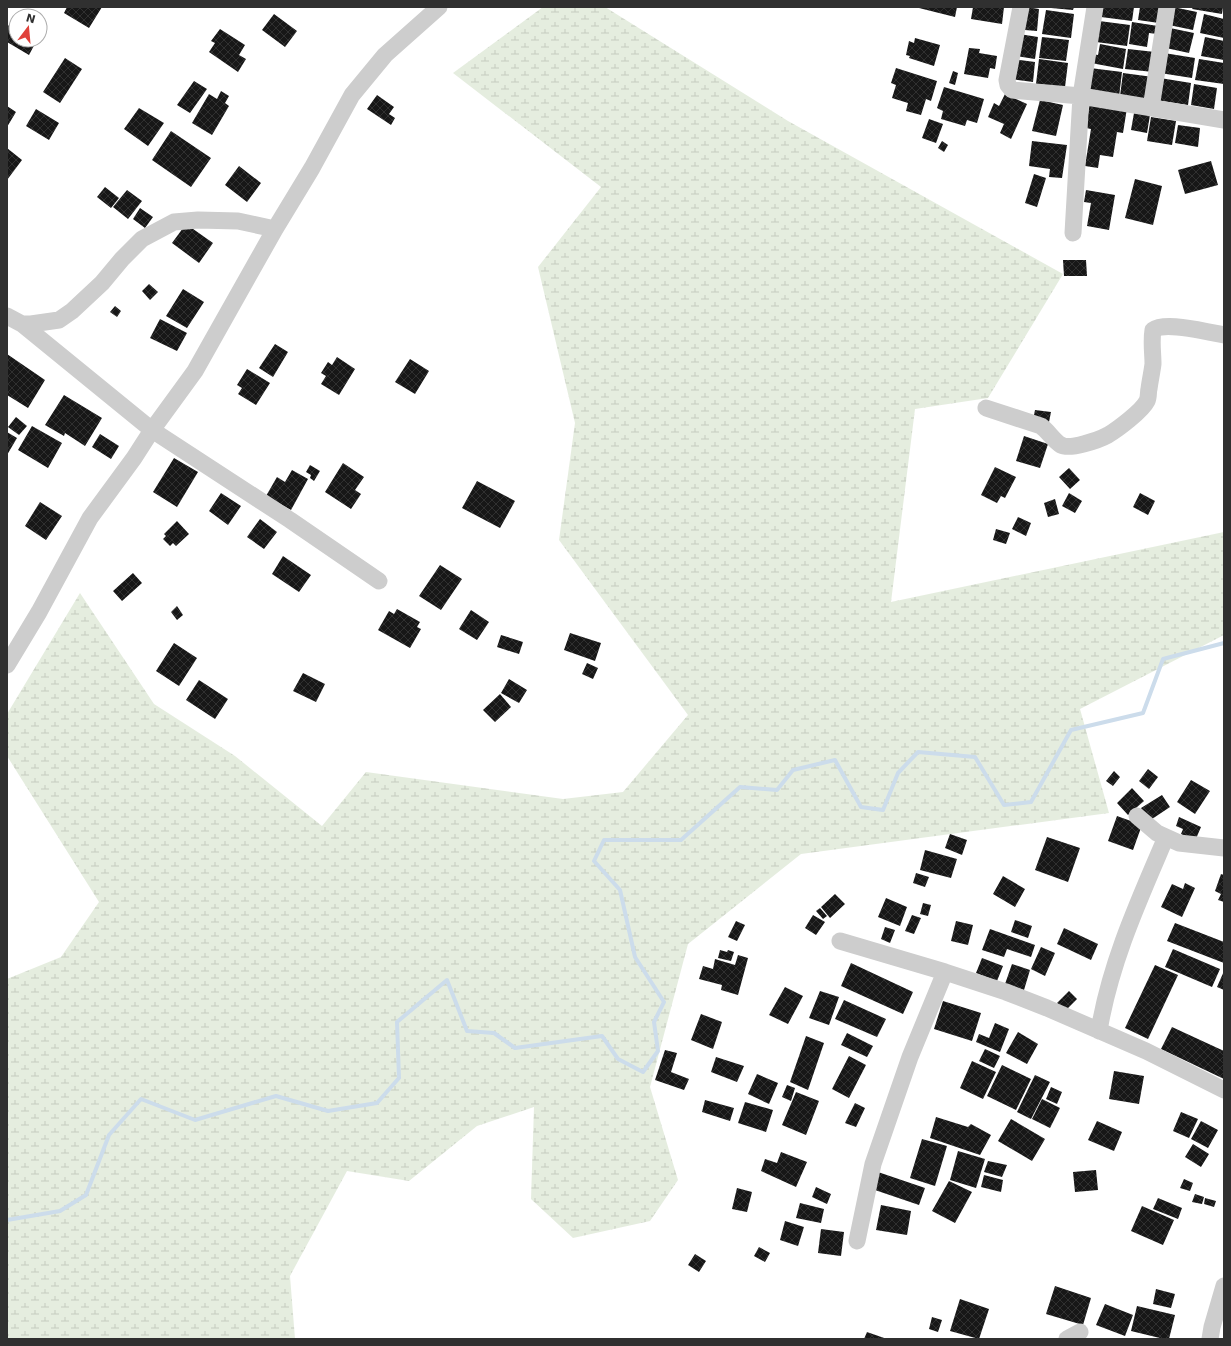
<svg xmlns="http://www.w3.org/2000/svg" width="1231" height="1346" font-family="'DejaVu Sans',sans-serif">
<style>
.wetland{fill:url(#wetland-marsh)}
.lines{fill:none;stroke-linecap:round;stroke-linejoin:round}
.stream{stroke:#ccdceb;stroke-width:4}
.building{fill:url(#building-cross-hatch)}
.minor{stroke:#cdcdcd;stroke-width:17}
</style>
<defs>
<pattern id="wetland-marsh" width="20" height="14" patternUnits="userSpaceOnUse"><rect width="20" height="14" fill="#e5eddf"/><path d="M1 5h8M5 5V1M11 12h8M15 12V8" fill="none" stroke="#c5ccc0"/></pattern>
<pattern id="building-cross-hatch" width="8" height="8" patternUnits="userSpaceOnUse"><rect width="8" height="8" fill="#171717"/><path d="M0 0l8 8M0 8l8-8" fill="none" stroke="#303030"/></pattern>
</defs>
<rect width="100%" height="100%" fill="#fff"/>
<!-- wetland -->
<path class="wetland" d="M543 7H605L788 121 1063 274 988 398 915 409 891 602 1224 532V635L1080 709 1109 813 801 854 688 944 650 1087 678 1180 650 1221 573 1238 531 1199 534 1107 477 1126 409 1181 347 1171 290 1276 295 1339H7V979L61 957 99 902 7 756V714L80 593 154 704 235 756 322 826 366 772 563 799 623 792 688 715 559 540 575 423 538 267 601 187 453 73Z"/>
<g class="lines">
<!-- stream -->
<path class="stream" d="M7 1220 60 1211 86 1195 109 1135 141 1099 195 1120 276 1096 328 1111 377 1103 399 1078 397 1022 447 980 467 1031 494 1033 515 1048 602 1036 618 1059 643 1072 658 1051 654 1022 664 1002 635 957 620 890 594 861 604 840H681L740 787 777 790 793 770 835 760 861 807 883 810 898 773 918 752 975 757 1004 805 1031 802 1071 730 1143 713 1163 659 1224 643"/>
</g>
<!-- building -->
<path class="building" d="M67 7H102L89 28 64 13Z
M915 7H957L955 17Z
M973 7H1004L1002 24 971 19Z
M1026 7 1039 9 1037 31 1012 29Z
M1051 7H1074L1073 10 1051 8Z
M1103 7H1134L1132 21 1101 17Z
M1140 7H1161L1159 23 1138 20Z
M1173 7 1197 12 1193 30 1169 25Z
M1193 7H1223L1222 14 1192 9Z
M1046 10 1074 14 1071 38 1042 34Z
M274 14 297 31 285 47 262 30Z
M1204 14 1224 19V38L1200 33Z
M12 20 16 22V40H37L29 55 7 42V28Z
M1099 21 1130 25 1127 46 1096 42Z
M1132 22 1158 26 1157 34 1149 33 1147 47 1129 44Z
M1170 28 1194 33 1189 53 1166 48Z
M220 29 245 45 239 55 246 59 238 72 209 52 215 43 211 41Z
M1012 33 1038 37 1035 59 1009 55Z
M1042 37 1069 40 1066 61 1039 58Z
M1205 37 1224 41V60L1201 56Z
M915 38 940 45 934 66 909 58 910 56 906 55 909 41 914 43Z
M1100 44 1126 49 1123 69 1091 63 1092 54 1098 55Z
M969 48 980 49 979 53 997 56 995 69 990 68 988 78 964 74Z
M1128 49 1155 52 1153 72 1125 69Z
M1164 53 1195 58 1192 78 1160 73Z
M65 58 82 69 60 103 43 92Z
M1005 58 1035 62 1033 82 1002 78Z
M1039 59 1068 63 1065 87 1036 84Z
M1199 59 1224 63V84L1195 80Z
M896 68 937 81 931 101 926 99 921 115 906 111 908 103 892 98 896 85 891 83Z
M1090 68 1122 72 1119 97 1087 93Z
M953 71 958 73 955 85 949 83Z
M1123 73 1153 77 1150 100 1120 96Z
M1160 78 1191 83 1188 105 1156 100Z
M194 81 207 89 190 113 177 105Z
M1194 84 1217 88 1214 109 1191 105Z
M944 87 984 99 977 123 967 120 965 126 941 119 943 111 937 108Z
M221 91 229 96 225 103 229 106 212 135 192 123 209 94 217 99Z
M1005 94 1027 104 1011 139 1000 133 1004 124 988 117 994 103 999 106Z
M377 95 394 107 389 114 395 118 391 125 367 109Z
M1040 100 1063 105 1056 136 1032 131Z
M1090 102 1127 108 1123 133 1117 132 1113 157 1100 155 1098 168 1085 166 1091 129 1086 128Z
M7 106 16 112 7 127Z
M139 108 164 123 148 146 124 129Z
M36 109 59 123 49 140 26 126Z
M1134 113 1150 115 1147 133 1131 130Z
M1151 117 1176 121 1172 145 1147 141Z
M929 119 943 124 936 143 922 138Z
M1178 125 1200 128 1198 147 1175 143Z
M171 131 211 158 191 187 152 160Z
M942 141 948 145 944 152 938 148Z
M1032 141 1067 145 1062 178 1049 177 1050 169 1029 166Z
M7 148 22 160 7 180Z
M1211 161 1218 185 1185 194 1178 170Z
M239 166 261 183 247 202 225 185Z
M1034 174 1046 178 1037 207 1025 203Z
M1135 179 1162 186 1153 225 1125 218Z
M105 187 119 198 111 208 97 197Z
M127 190 142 201 128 219 113 207Z
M1086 190 1115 195 1109 230 1087 226 1091 203 1084 202Z
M140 208 153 217 145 228 133 219Z
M186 224 213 243 199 263 172 243Z
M1063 260H1086L1087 276H1064Z
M149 284 158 292 150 300 142 291Z
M183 289 204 302 187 328 166 316Z
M115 306 121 311 117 317 110 312Z
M160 319 187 333 177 351 150 338Z
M275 344 288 352 273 377 259 368Z
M7 354 45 380 28 408 7 395Z
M337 357 355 369 339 395 321 384 326 376 321 373 328 362 332 365Z
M410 359 429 371 415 394 395 382Z
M247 369 270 383 256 405 238 394 242 388 237 385Z
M64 395 102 418 85 446 65 433 64 436 45 425Z
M1035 410 1051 412 1049 422 1033 420Z
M16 417 27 426 19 435 8 427Z
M32 426 62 443 48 468 18 450Z
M7 432 17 438 7 455Z
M100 434 119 446 111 459 92 447Z
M1024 436 1048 444 1040 468 1016 461Z
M174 458 198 472 177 507 153 492Z
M343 463 364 477 355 490 361 494 351 509 325 492Z
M310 465 320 471 314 481 310 478 311 475 306 472Z
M995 467 1016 477 1005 498 1001 496 997 503 981 495Z
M1069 468 1080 480 1070 489 1059 477Z
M292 470 308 479 291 510 266 496 277 477 285 482Z
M477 481 515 501 500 528 462 508Z
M221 493 241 506 228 525 209 511Z
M1069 493 1082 501 1075 513 1062 506Z
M1140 493 1155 501 1148 515 1133 507Z
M1055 499 1059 514 1048 517 1044 503Z
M40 502 62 516 46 540 25 526Z
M1018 517 1031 523 1026 536 1012 529Z
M260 519 277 532 264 549 247 537Z
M177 521 189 534 176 546 173 543 170 546 163 539 166 536 164 534Z
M996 529 1010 533 1006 544 993 540Z
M283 556 311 575 299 592 272 574Z
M440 565 462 579 441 610 419 596Z
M133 573 142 583 122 601 113 591Z
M177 606 183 615 177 620 171 612Z
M397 609 420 622 417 627 421 629 410 648 378 630 389 611 394 614Z
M471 610 489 622 477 640 459 629Z
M570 633 601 643 595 661 564 650Z
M501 635 523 642 519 654 497 647Z
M174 643 197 658 179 686 156 671Z
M587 663 598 668 593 679 582 674Z
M303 673 325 684 316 702 293 691Z
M509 679 527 690 519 703 501 693Z
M199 680 228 699 215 719 186 700Z
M500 694 511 707 495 722 483 710Z
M1148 769 1158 777 1149 789 1139 781Z
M1114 771 1120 777 1113 786 1106 781Z
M1191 780 1210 791 1195 814 1177 802Z
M1132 788 1144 801 1128 815 1117 803Z
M1162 795 1170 807 1149 821 1141 808Z
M1117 816 1142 825 1133 850 1108 841Z
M1179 817 1201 827 1195 841 1181 834 1183 829 1176 826Z
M950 834 967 840 962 855 945 848Z
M1047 837 1080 848 1068 882 1035 870Z
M925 850 957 859 951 878 920 870Z
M916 873 929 877 925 887 913 883Z
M1221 874 1224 875V902L1218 900 1221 894 1215 891Z
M1003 876 1025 889 1015 907 993 894Z
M1185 883 1195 888 1182 917 1161 907 1172 884 1183 889Z
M835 894 845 904 830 918 821 907Z
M886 898 907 907 900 926 878 917Z
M923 903 931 905 928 916 920 914Z
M820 908 827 916 823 919 816 911Z
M813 915 825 922 816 935 805 928Z
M912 915 921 918 914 934 905 931Z
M1015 920 1032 926 1028 938 1011 932Z
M736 921 745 925 737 941 728 937Z
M956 921 973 925 968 945 951 941Z
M1175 923 1224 942V963L1167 941Z
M885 927 895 930 890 943 881 939Z
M1064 928 1098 944 1091 960 1057 944Z
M990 929 1035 945 1031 957 1007 949 1004 957 982 950Z
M1041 947 1055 953 1045 976 1031 969Z
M1173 949 1220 969 1212 987 1165 967Z
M720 950 727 952 728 950 734 952 731 961 718 958Z
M738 955 748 958 738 995 721 990 722 985 699 979 703 966 713 969 715 959 735 965Z
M982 958 1003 966 997 981 976 973Z
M851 963 913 992 903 1014 841 986Z
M1012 964 1030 970 1024 990 1005 984Z
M1155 965 1178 975 1148 1039 1125 1028Z
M1224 971V990L1217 987Z
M785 987 803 996 788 1024 769 1015Z
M820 991 839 997 829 1025 809 1018Z
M1069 991 1077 999 1065 1011 1057 1003Z
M844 1000 886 1019 877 1037 835 1019Z
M943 1001 981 1013 972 1041 934 1029Z
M701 1014 722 1022 713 1049 691 1040Z
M995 1023 1009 1029 1000 1052 976 1042 979 1034 989 1038Z
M1172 1027 1224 1051V1079L1161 1049Z
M1018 1032 1038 1044 1027 1064 1006 1053Z
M847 1033 873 1046 867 1057 841 1045Z
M806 1036 824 1043 808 1090 790 1082Z
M985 1049 1000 1056 994 1068 979 1061Z
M665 1050 677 1053 671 1072 689 1079 684 1090 655 1080Z
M849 1056 866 1065 849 1098 832 1089Z
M716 1057 744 1066 737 1082 711 1072Z
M972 1061 996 1072 983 1099 960 1088Z
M1002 1065 1031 1079 1016 1110 987 1096Z
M1114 1071 1144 1076 1139 1104 1109 1099Z
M757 1074 778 1083 769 1104 748 1094Z
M1035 1075 1050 1082 1031 1119 1017 1112Z
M787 1085 795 1088 791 1101 782 1097Z
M1051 1087 1062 1092 1057 1104 1046 1099Z
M796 1092 819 1101 806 1135 782 1125Z
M1042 1099 1060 1108 1050 1128 1032 1119Z
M705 1100 734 1108 730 1121 702 1112Z
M745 1102 773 1110 766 1132 738 1123Z
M855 1103 865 1108 856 1127 845 1123Z
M1181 1112 1198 1119 1189 1138 1173 1131Z
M936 1117 968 1127 971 1124 991 1135 980 1155 930 1138Z
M1011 1119 1045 1139 1032 1161 998 1141Z
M1097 1121 1122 1132 1114 1151 1088 1140Z
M1201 1121 1218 1130 1208 1148 1191 1139Z
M922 1139 947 1146 935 1186 910 1178Z
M1193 1144 1209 1154 1201 1167 1185 1157Z
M958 1151 985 1159 976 1188 950 1180Z
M781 1152 807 1162 796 1187 761 1171 765 1159 777 1163Z
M988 1161 1007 1165 1002 1177 984 1172Z
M1096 1170 1098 1190 1075 1192 1073 1172Z
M878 1172 925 1188 919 1205 872 1189Z
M984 1175 1003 1180 1001 1192 981 1187Z
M1184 1179 1193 1183 1190 1191 1180 1188Z
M949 1181 972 1192 955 1223 932 1211Z
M816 1187 831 1194 827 1204 812 1197Z
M737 1188 752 1192 747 1212 732 1209Z
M1195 1194 1204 1197 1202 1204 1192 1202Z
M1158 1198 1182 1208 1178 1219 1153 1209Z
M1205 1198 1216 1201 1214 1207 1204 1204Z
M800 1203 824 1209 821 1223 796 1218Z
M881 1205 911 1211 907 1235 876 1230Z
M1142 1206 1174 1220 1163 1245 1131 1231Z
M785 1221 804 1227 798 1246 780 1240Z
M821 1229 844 1232 841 1256 818 1253Z
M759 1247 770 1253 765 1262 754 1256Z
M695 1254 706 1261 699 1272 688 1265Z
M1055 1286 1091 1298 1083 1325 1046 1314Z
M1156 1289 1175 1294 1171 1308 1153 1304Z
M960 1299 989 1309 979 1339 950 1331Z
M1105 1304 1133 1315 1125 1336 1096 1325Z
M1137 1306 1175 1315 1169 1339H1164L1131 1331Z
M932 1317 942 1320 938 1332 929 1329Z
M867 1332 887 1339H864Z"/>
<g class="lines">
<!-- minor -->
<path class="minor" d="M1021 7 1007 80 1008 85 1012 90 1081 96 1224 120
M1151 108 1167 7
M1073 233 1081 96 1095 7
M7 316 22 324H31L59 320 72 311 102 283 122 259 142 239 174 222 198 220 238 221 275 229
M22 324 152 430 290 520 379 581
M986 408 1041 426C1048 431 1054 441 1061 445 1070 450 1099 440 1108 435 1118 429 1142 411 1147 401 1149 397 1148 392 1149 389 1150 381 1152 372 1153 364 1153 353 1151 342 1153 330 1165 321 1209 332 1224 335
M7 665 39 612 90 518 134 458 152 430 195 371 275 229 312 168 352 95 385 55 439 7
M1137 816 1157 833 1179 843 1224 848
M840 941 945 972 1006 992 1047 1008 1146 1051 1224 1090
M1099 1031C1110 963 1139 900 1166 837
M857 1241 873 1164 910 1057 945 972
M1067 1339 1080 1332
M1210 1339 1212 1327 1224 1286"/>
</g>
<!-- border -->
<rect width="1231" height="1346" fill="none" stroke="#303030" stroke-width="16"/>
<!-- north arrow -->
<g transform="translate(28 28) rotate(16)"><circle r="19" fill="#ffffff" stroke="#acacac"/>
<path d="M0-3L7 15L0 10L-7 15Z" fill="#e0413a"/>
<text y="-6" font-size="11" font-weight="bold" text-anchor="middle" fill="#303030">N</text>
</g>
</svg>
